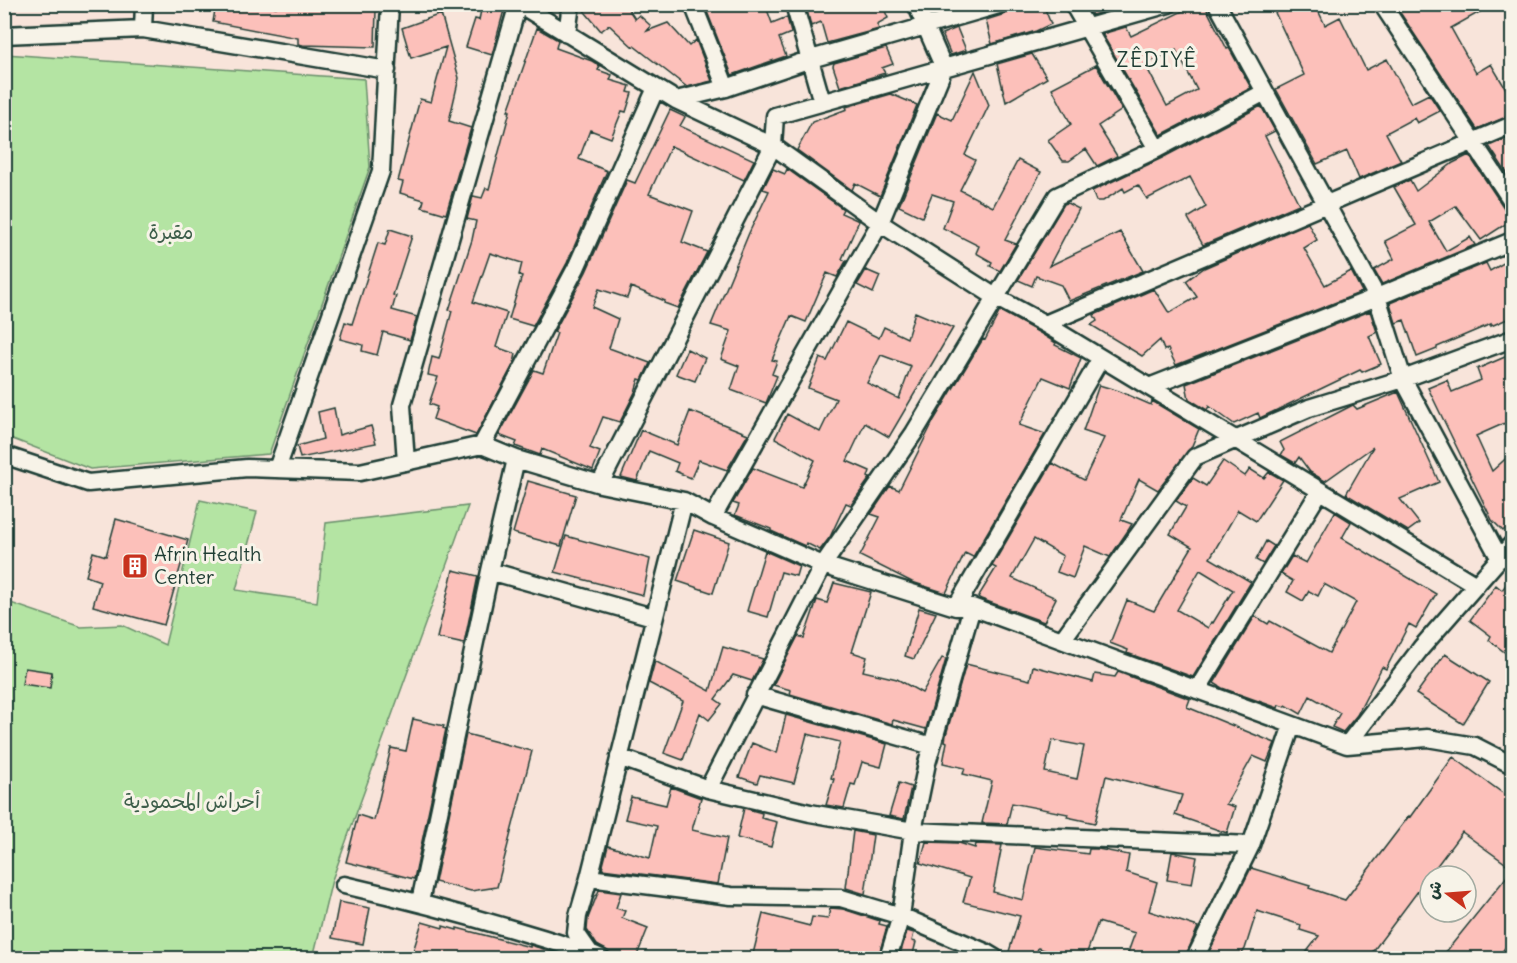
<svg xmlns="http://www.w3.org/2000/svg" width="1517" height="963" font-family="Delius,'Playpen Sans Arabic',sans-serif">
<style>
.green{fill:#b4e4a3;stroke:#6a906c;stroke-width:1.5}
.building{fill:#fcc0ba;stroke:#1f3d34;stroke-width:1.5;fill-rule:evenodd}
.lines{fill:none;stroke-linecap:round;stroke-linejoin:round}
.minor-casing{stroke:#1f3d34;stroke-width:21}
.minor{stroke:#f7f3e8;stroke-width:16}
.labels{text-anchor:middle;stroke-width:6;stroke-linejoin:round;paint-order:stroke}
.park-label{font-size:20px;fill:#3d5e4a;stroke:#f7f3e8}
.poi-label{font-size:20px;fill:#1f3d34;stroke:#f7f3e8;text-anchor:start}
.neighbourhood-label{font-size:21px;letter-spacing:1.5px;fill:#1f3d34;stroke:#f7f3e8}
</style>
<rect width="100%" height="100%" fill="#f8e4da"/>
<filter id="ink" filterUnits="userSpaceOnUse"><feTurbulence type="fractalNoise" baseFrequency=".0167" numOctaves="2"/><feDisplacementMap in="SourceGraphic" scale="12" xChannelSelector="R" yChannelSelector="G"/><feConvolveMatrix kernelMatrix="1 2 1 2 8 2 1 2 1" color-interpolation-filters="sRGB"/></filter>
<g filter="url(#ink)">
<!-- green -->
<path class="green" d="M5 54 364 79 370 167 269 454 90 469 5 436Z
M200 500 257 512 236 590 317 602 326 523 468 506 332 880 313 958H5V601L81 627 122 625 165 645Z"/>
<!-- building -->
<path class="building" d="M216 4H276L275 7 376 9 375 47 303 45 298 44V38L213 22Z
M581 4H625L635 19 639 15 651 26 647 31 668 23 689 46 696 40 712 81 687 87 634 46 633 47 609 25 601 31 581 7Z
M704 4H765L772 23 787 17 791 33 779 38 786 56 732 75Z
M815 4H882L888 18 877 24 879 29 827 43 821 22 811 26 807 10 815 6Z
M1012 4H1043L1051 24 1036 31 992 44 986 20 1005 14 1010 11Z
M1085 4H1108L1110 10 1092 15Z
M1182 4H1204L1227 49 1229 48 1251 88 1161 135 1102 34 1126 27 1131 36 1185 10ZM1176 50 1197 90 1167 106 1145 64Z
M1271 4H1315L1325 25 1340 17 1366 70 1387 59 1411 103 1429 94 1440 111 1417 123 1414 118 1386 133 1401 161 1359 179 1347 151 1317 164 1276 89 1304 75Z
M1410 4H1494L1451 28 1476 73 1491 64 1512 99V115L1477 129 1399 11Z
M482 5 504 10 492 55 466 47 475 19 479 20Z
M441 14 459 78 449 121 471 128 446 214 422 207 424 200 400 193 403 182 398 181 420 99 431 102 446 47 411 58 402 28Z
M537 28 558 40 556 48 592 61 600 66 598 70 612 75 610 80 630 86 628 92 632 93 626 112 622 111 611 138 590 130 579 159 607 171 567 263 533 326 509 319 522 276 519 275 522 263 490 253 473 302 507 313 496 347 516 354 514 363 476 435 433 419 437 407 429 404 438 377 428 375 432 357 439 359 452 311 449 310 472 240 476 221 467 219 473 196 482 198 486 188 489 189 510 111H508Z
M957 28 966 50 951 55 942 34Z
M886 48 893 64 882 68 885 73 840 87 833 66 834 63Z
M1032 54 1047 78 1006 102 997 64Z
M1096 65 1122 110 1098 126 1117 156 1097 166 1086 149 1069 161H1063L1048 140 1071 124 1052 88Z
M975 71 989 105 965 155 975 160 960 190 993 207 1018 160 1041 172 1005 240 1016 244 1000 271 990 266 992 262 976 253 979 246 943 228 953 201 932 194 922 217 899 206 937 113 952 120Z
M891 94 917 105 880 196 855 183 852 190 797 150 812 122 847 109 846 107Z
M1261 106 1275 131 1265 136 1299 204 1203 245 1188 218 1206 207 1190 177 1147 199 1138 185 1125 192 1123 188 1103 201H1096L1092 191 1162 158Z
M670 110 685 117 680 126 754 160 744 180 671 146 649 194 693 211 682 242 707 252 678 308 664 303 665 301 631 287 627 298 599 289 592 307 618 319 609 348 650 363 642 380 639 379 635 392 620 422 603 417 590 448 600 452 593 470 542 449 540 455 515 446 517 442 499 435 534 370 543 373 557 333 554 332 586 272 627 180 635 183Z
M1512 136V177L1510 178 1489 146Z
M1469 155 1512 220 1481 240 1456 206 1429 222 1446 251 1470 237 1475 245 1382 284 1374 270 1394 259 1385 241 1416 225 1394 187 1410 180 1416 191 1453 163Z
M773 169 785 174 787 169 843 209 841 213 859 221 842 259 846 261 837 277 827 273 806 322 791 316 772 360 777 361 772 374 777 376 766 403 731 390 739 366 721 359 731 331 711 325 749 233 769 191 763 189Z
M1067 203 1079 209 1049 266 1120 232 1143 271 1069 301 1061 285 1036 276 1032 286 1018 280 1064 204Z
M1308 223 1317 240 1304 248 1325 285 1351 271 1362 292 1176 365 1168 349 1164 350 1160 340 1142 356 1091 325 1097 321 1094 315 1154 289 1169 313 1197 297 1186 281 1204 268Z
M390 229 412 236 393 295 396 296 392 310 417 317 410 340 383 332 377 355 362 351 363 345 340 339 345 322 352 324 378 243 385 245Z
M1512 258V317L1491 326V324L1437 347V349L1417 357 1404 320 1396 323 1390 303 1486 263 1490 271Z
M866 270 880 276 873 293 857 285Z
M1000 311 1040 333 1056 343 1055 345 1081 358 1070 388 1043 377 1019 425 1045 434 973 557 965 553 946 593 912 582 860 556 880 517 871 514 890 486 899 490 934 420 983 339 985 340Z
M1370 311 1377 332 1369 336 1381 364 1362 372 1360 370 1260 418 1258 413 1234 424 1209 406 1207 410 1189 399 1186 384Z
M915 312 953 328 889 437 865 423 847 461 870 471 868 477 870 478 851 505 846 503 830 537 820 550 806 543 805 546 771 531V529L735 515 739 505 733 503 753 468 802 487 815 460 775 438 787 414 820 432 836 399 808 388 820 358 827 361 846 322 879 338 884 327 907 338ZM881 355 911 366 899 399 867 383Z
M687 349 705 358 695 381 676 374Z
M1512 354V420L1476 436 1492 471 1512 453V522L1503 531 1492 520 1428 388 1447 380 1452 392 1481 380 1477 369Z
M1099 385 1119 391 1151 405 1152 401 1199 429 1191 448 1158 490 1139 479 1121 520 1132 524 1129 529 1110 557 1085 546 1073 578 1057 572 1063 556 1034 539 1012 578 1056 598 1044 622 981 599 978 597 996 568 992 566 1052 463 1084 480 1104 438 1083 431Z
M1398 392 1439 482 1400 499 1419 523 1408 531 1346 494 1373 447 1325 481 1310 472 1299 457 1295 463 1281 455 1284 450 1280 442 1353 405 1357 409Z
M334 408 339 435 371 426 376 443 300 458 297 446 323 439 318 412Z
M690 411 748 434 727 470 699 460 691 478 675 471 678 463 649 451 637 481 621 477 641 430 677 445Z
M1223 461 1245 476 1250 469 1264 478 1269 472 1283 480 1256 521 1238 510 1210 558 1251 582 1193 677 1127 653 1128 650 1110 643 1127 600 1154 611 1192 547 1170 534 1186 507 1176 501 1193 478 1206 486ZM1200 570 1233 590 1213 623 1211 622 1208 628 1177 610Z
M528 481 576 495 561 546 513 533Z
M1335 512 1351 522 1342 538 1436 594 1416 628 1409 624 1386 669 1382 667 1357 715 1343 732 1332 727 1340 713 1310 696 1301 714 1286 705 1285 707 1279 705 1278 708 1222 688 1214 683 1255 616 1268 624 1270 621 1329 653 1356 602 1324 584 1318 596 1309 591 1303 601 1287 592 1293 581 1281 574 1292 556 1306 563Z
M116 519 188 540 164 625 93 606 100 581 86 576 93 552 106 556Z
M694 530 729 542 713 593 677 581Z
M566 536 650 559 643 595 555 572Z
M1266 541 1274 546 1263 564 1256 560Z
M765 551 799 566 796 576 781 572 768 617 747 611Z
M453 570 478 576 464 644 437 638Z
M1512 577V658L1489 640 1491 636 1470 620 1496 585 1502 590Z
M834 583 871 592 852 652 867 657 863 671 897 679 922 693 942 658 946 659 926 729 893 720 892 724 790 694 791 690 773 685 798 636 804 638 817 600 827 603Z
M919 608 936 613 914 659 905 656Z
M723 647 763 659 752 681 733 675 715 699 722 704 709 720 700 713 683 760 664 753 683 701 649 683 655 661 710 691Z
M1445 654 1489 682 1463 724 1416 694Z
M966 664 1030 680 1033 666 1093 682 1095 674 1115 677 1118 672 1190 699 1187 707 1275 743 1267 762 1253 756 1226 804 1235 807 1227 833 1175 815 1182 795 1106 776 1095 823 1067 817 1068 814 1012 803 1007 824 982 823 992 781 963 774 965 768 943 763 947 742 945 741 946 735ZM1052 740 1084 746 1077 779 1045 772Z
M25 668 52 672 50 688 22 684Z
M786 715 887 744 881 767 862 762 855 785 851 784 844 808 826 805 834 779 831 778 840 742 807 734 794 783 760 775 757 783 739 777 752 743 777 753Z
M413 719 444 726 443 728 446 729 414 879 346 862 358 815 374 820 391 748 406 751Z
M466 734 532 751 497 887 471 891 435 882Z
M1453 757 1512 800V868L1462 832 1368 958H1302L1319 936 1300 930 1301 925 1257 911 1245 949 1239 958H1206L1251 868 1310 886 1309 888 1345 900 1409 816 1410 817Z
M899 783 911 787 904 819 889 816Z
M671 787 701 798 692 830 727 838 718 884 602 869 608 846 650 858 657 826 625 819 631 797 666 805Z
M744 808 762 813 761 818 777 822 771 847 737 838Z
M853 831 873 835 865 894 846 888Z
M926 842 959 843 975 848 976 844 1002 845 993 892 1023 900 1035 847 1088 854 1089 849H1098L1129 855 1126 872 1157 882 1149 911 1198 927 1185 958H1126L1135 933 1098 922 1085 958H1068L1038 948 1035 958H1007L1020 916 963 902 970 878 920 863Z
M1172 852 1197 857 1192 884 1167 880Z
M1512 870V939L1497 958H1441Z
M599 890 621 893 616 908 625 911 622 918 648 928 636 958H624L610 953 597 945 587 930 588 918Z
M339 902 370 908 363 944 332 938Z
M830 908 843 909 880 921 879 924 887 926 878 958H752L763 914 810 926 812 917 828 919Z
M422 922 443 928V926L457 930V928L530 947V945L573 958H411Z
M907 931 914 933 912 941 916 942 912 958H899Z"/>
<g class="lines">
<defs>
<path id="minor" d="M519 4 676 100 773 146 880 223 997 298 1045 324 1476 585
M693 4 726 88
M794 4 822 102
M1073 4 1157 149
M1217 4 1377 297 1403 379 1500 559
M1382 4 1512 201
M143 29 144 4
M567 34 571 4
M4 35 143 29 387 70
M676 100 726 88 811 59 1002 4
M1045 324 1512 125
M1149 387 1377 297 1512 241
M482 445 576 268 656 88
M4 455 88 483 247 468 360 472 482 445 516 459 600 484 684 501 713 517 823 565 956 607H972L1347 745 1427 738 1475 746 1512 765
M406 462 402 405 518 4
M277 469 381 171 390 4
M600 484 773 146 775 116 1169 4
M713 517 880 223 944 68 916 4
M490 571 653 617
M956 607 1101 358
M1062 640 1195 457 1309 408 1403 379 1512 339
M1197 690 1320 491
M755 695 932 746
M1347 745 1421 648 1512 544
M619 757 708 789 810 813 913 831 1251 845 1292 725
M708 789 823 565 914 433 1057 196 1157 149 1265 92
M589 878 731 896 841 898 901 916 985 952 995 958
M344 885C428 904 509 927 590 953L601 958
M420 902 490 571 516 459
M588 958 590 953 576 933 578 916 589 878 684 501
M888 958 901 916 913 831 927 763 972 607
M1195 958 1251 845"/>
</defs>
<!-- minor casing -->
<use href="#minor" class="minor-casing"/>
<!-- minor -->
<use href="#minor" class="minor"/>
</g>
</g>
<!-- icons -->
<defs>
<symbol id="building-square" viewBox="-11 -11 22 22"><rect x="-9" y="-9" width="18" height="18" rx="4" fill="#c8321e" stroke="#f7f3e8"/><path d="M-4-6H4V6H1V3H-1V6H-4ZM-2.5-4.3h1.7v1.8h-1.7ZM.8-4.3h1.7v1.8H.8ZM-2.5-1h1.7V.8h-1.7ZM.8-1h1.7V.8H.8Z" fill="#fff"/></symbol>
</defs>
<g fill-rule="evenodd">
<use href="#building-square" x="120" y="551" width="30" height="30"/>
</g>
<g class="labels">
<!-- park labels -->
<g class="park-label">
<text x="171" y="239">مقبرة</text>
<text x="192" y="808">أحراش المحمودية</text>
</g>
<!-- poi labels -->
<g class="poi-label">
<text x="154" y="561">Afrin Health<tspan x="154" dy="23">Center</tspan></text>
</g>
<!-- neighbourhood labels -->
<g class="neighbourhood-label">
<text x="1157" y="67">ZÊDIYÊ</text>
</g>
</g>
<!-- margin -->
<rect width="1517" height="963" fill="none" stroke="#f7f3e8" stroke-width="24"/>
<rect x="12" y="12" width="1493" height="939" fill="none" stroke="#1f3d34" stroke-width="2" filter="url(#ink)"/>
<!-- north arrow -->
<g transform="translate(1448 894) rotate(286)"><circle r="28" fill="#f7f3e8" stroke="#a1aaa0" stroke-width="1.5"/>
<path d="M0-4.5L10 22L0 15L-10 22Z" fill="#c8321e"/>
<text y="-9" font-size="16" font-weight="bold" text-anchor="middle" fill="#1f3d34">ش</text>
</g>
</svg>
